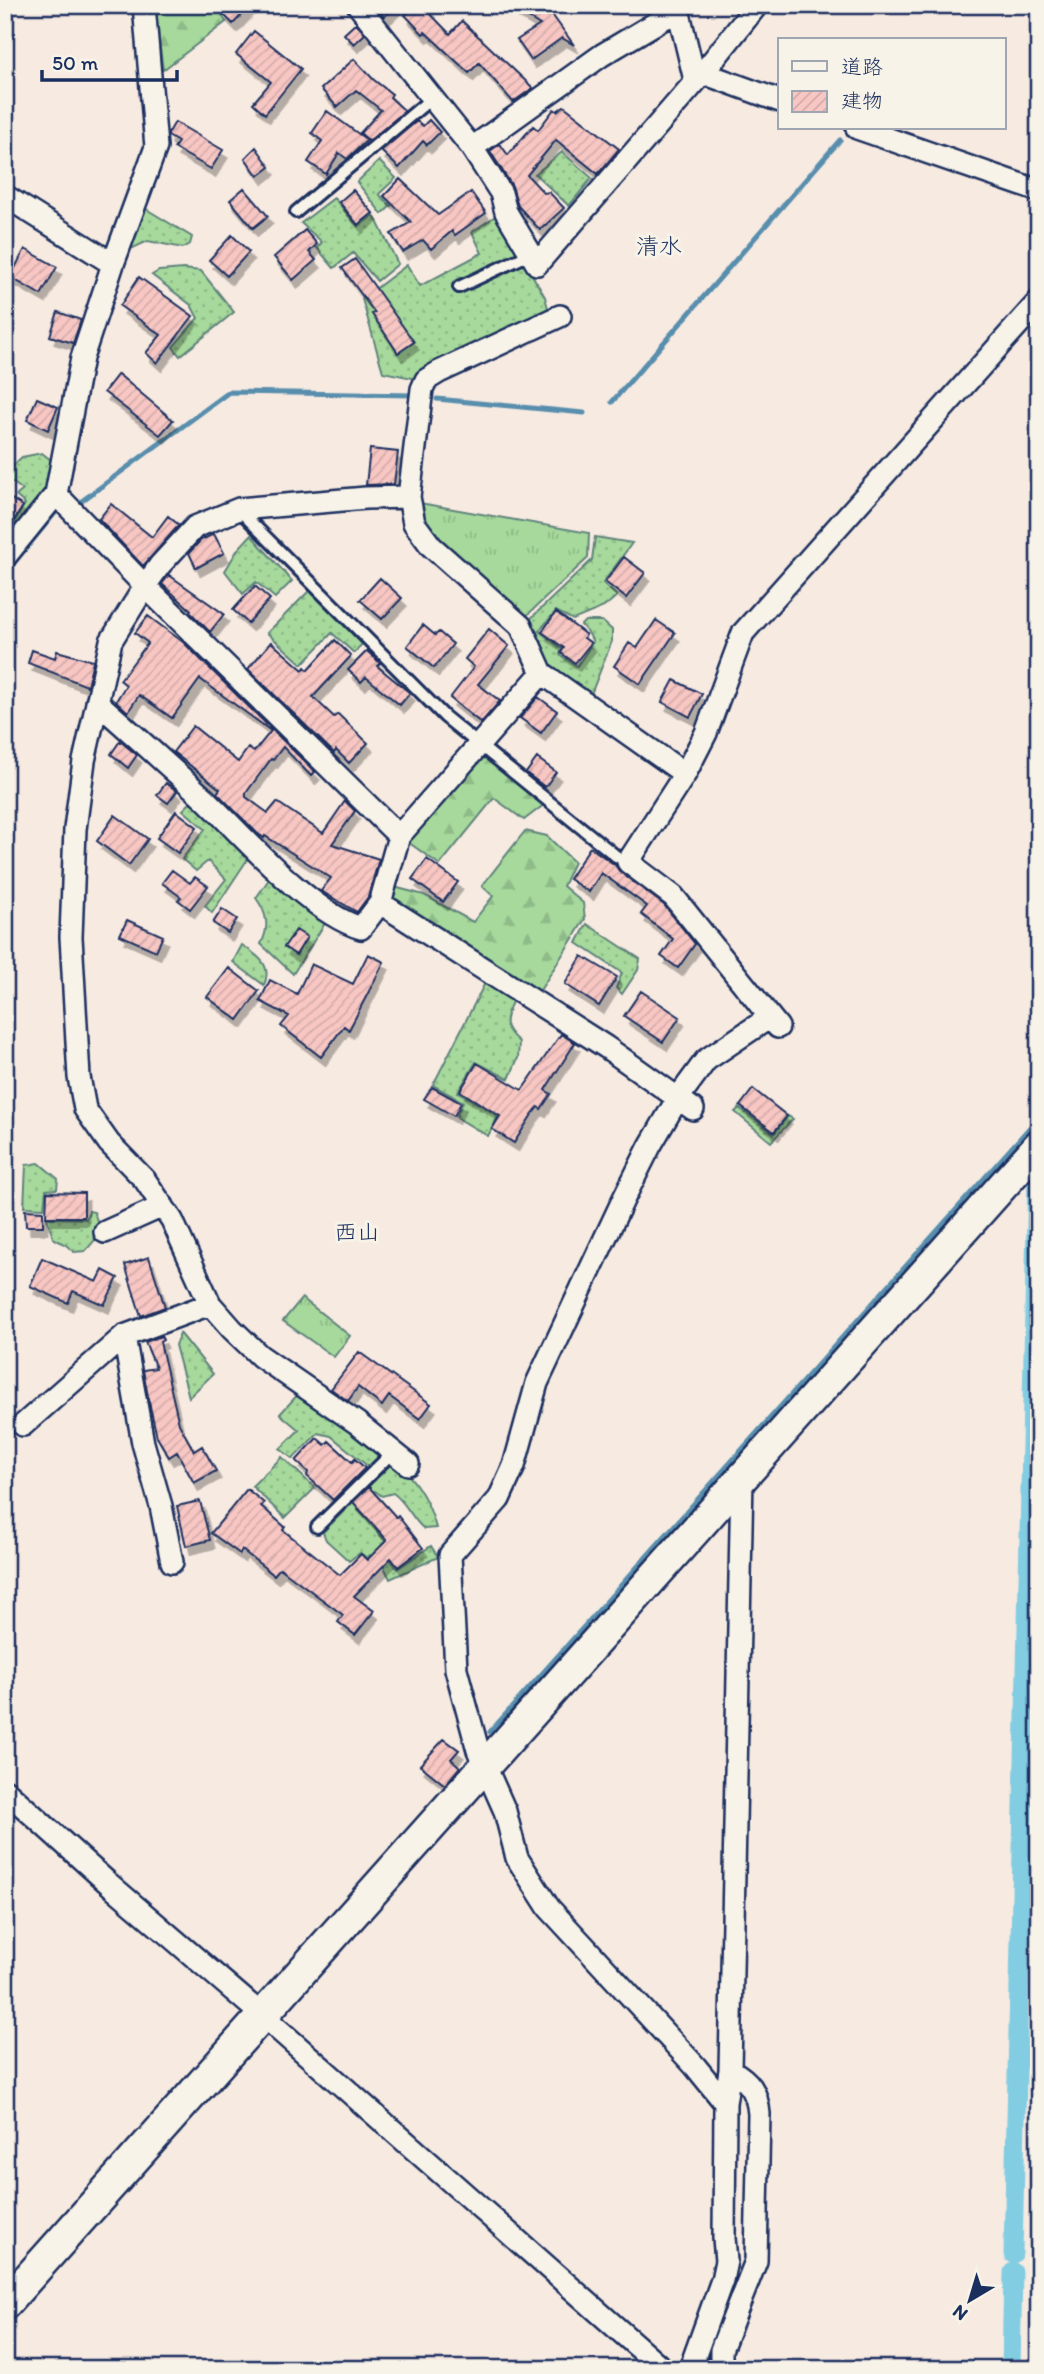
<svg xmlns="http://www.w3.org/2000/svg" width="1044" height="2374" font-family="Itim,'Klee One',sans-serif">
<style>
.grass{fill:url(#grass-tufts);stroke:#60847c;stroke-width:2}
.forest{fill:url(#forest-firs);stroke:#60847c;stroke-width:2}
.garden{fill:url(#garden-dots);stroke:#60847c;stroke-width:2}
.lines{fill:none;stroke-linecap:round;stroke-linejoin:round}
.stream{stroke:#598ead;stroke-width:5}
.canal{stroke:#82cde2;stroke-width:19}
.building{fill:url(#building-hatch);stroke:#1b2f5e;stroke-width:2;filter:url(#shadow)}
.lane-casing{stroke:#1b2f5e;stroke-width:16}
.street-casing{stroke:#1b2f5e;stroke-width:26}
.secondary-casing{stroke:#1b2f5e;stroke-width:35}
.lane{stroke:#f7f3e8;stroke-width:10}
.street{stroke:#f7f3e8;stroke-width:21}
.secondary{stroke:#f7f3e8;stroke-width:30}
.labels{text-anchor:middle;stroke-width:6;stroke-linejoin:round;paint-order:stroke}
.neighbourhood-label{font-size:23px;fill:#1b2f5e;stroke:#f7f3e8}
</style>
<defs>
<pattern id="grass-tufts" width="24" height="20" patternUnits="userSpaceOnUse" patternTransform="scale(1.75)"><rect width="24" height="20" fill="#a6d99b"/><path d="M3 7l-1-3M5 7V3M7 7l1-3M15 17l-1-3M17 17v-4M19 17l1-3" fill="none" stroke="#8ebb88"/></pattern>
<pattern id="forest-firs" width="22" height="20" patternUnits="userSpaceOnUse" patternTransform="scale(1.75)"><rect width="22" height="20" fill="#a6d99b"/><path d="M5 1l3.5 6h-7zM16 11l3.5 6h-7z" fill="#8ebb88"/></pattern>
<pattern id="garden-dots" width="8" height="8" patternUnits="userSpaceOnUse" patternTransform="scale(1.75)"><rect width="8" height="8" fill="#a6d99b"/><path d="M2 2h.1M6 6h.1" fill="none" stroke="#8ebb88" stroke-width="1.8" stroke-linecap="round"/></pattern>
<pattern id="building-hatch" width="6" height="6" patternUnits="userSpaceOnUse" patternTransform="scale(1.75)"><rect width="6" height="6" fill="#f8c7c3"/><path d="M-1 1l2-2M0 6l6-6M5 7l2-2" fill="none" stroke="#d4abaa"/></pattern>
<filter id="shadow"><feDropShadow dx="4.5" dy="8" stdDeviation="0" flood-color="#0004"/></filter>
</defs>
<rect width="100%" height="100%" fill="#f7eae1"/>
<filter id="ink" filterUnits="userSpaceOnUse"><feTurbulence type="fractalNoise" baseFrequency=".0143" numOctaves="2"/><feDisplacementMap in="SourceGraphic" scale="14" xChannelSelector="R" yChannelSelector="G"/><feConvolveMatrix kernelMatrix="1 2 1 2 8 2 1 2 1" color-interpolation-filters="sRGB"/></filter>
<g filter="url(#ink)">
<!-- grass -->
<path class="grass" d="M414 502 589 533 588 558 522 620 434 544Z
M302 1298 350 1336 334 1357 283 1321Z"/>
<!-- forest -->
<path class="forest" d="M154 5H216L226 22 163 70Z
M482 752 545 804 524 820 494 798 440 865 408 842Z
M525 831 547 836 574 862 563 886 583 903 585 919 539 992 388 903 394 887 424 895 473 922 493 896 482 886Z"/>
<!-- garden -->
<path class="garden" d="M562 152 592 178 569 206 535 174Z
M379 161 396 178 379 194 391 206 382 214 357 182Z
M334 198 358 227 374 215 398 264 377 281 353 253 334 268 317 248 322 242 301 223Z
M143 207 192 237 190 244 183 248 148 241 131 249Z
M497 215 545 297 549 312 422 380 383 372 362 299 407 265 420 286 482 253 472 232Z
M183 269 201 271 234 312 180 356 173 347 198 318 191 305 152 275 159 271Z
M42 453 56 464 52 493 16 536 9 531 25 504 16 496 23 490 5 477V473L22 457Z
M251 535 292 581 275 598 256 582 243 594 225 571 238 549Z
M595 537 632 543 603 583 617 596 604 607 573 620 556 611 539 631 562 649 560 655 577 666 593 642 589 634 581 625 585 621H602L612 630V641L589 699 548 672 526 623 592 560Z
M310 590 362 644 354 653 332 633 302 664 267 633Z
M194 799 251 854 212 913 205 906 226 879 208 861 196 871 182 859 205 829 183 810Z
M272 875 327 920 293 974 261 944C270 927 267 913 256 898Z
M587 924 640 959 638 970 622 994 616 988 622 973 577 943Z
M242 945C257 955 273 965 264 985L233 962Z
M487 979 514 997C505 1019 499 1024 519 1042L518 1058 509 1079 476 1062 458 1092 498 1116 488 1136 456 1117 463 1102 433 1085Z
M739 1108 774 1134 788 1116 793 1119 771 1142 735 1112Z
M39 1163 58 1179 57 1189 46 1190 44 1208 24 1207 26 1165Z
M89 1211 94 1212C102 1233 100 1236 85 1251L74 1252 66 1245 53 1238 47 1218 86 1219Z
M180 1333 213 1374 189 1397 175 1345Z
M301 1391 386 1453 370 1468 331 1436 318 1433 293 1459 280 1449 299 1430 280 1414Z
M282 1457 315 1488 285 1518 252 1486Z
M394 1461C416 1479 429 1501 436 1528L424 1529C411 1518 407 1503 393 1493L382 1496 375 1491 357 1508 392 1549 387 1554 397 1569 431 1546 438 1557 390 1579 384 1567 370 1555 367 1558 360 1553 349 1561 326 1540 323 1532Z"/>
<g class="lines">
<!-- stream -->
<path class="stream" d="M437 399 584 413
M612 402 840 140
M75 506 229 392 414 395
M5 574 56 512
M490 1732 1039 1117"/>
<!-- canal -->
<path class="canal" d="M1013 2254 1037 1176 1039 1174
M1011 2369 1013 2272"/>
</g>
<!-- building -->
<path class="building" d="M230 5H251L233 24 222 13Z
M375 5H397L384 17Z
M415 5H422L450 34 462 21 533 88 513 102 479 63 469 73 425 32 423 34 405 15Z
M507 5H545L574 45 562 38 531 60 517 40 540 25Z
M356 23 365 34 354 44 344 34Z
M254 31 301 69 265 114 253 103 271 82 236 54Z
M354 59 374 80 392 94 390 97 405 111 369 141 360 133 381 110 356 90 337 107 321 89Z
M564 106 619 149 598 174 556 140 527 175 544 193 549 192 564 208 540 230 518 206 512 186 490 151 500 144 508 155 533 126 538 130 554 109 557 111Z
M327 111 367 140 347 159 339 153 326 174 308 162 322 141 312 133Z
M429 120 440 132 427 145 423 141 399 168 381 151 417 121 423 126Z
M175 122 223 150 211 169 174 148 178 142 168 136V134Z
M256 147 270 167 258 176 245 158Z
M400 179 438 215 471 192 486 213 455 235 452 231 431 249 423 240 403 252 391 234 411 222 384 196Z
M244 188 268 216 253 228 230 200Z
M353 190 373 213 358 225 339 202Z
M305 230 317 244 309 252 316 260 293 280 274 257Z
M232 235 249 252 227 276 209 260Z
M25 249 57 267 41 295 10 277Z
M355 259 414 342 398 353 372 314 375 313 342 268Z
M139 277 193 316 157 363 146 353 161 335 120 306Z
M58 312 81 320 73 343 50 336Z
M118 374 173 420 160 435 104 392Z
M37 398 58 407 48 430 27 420Z
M370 449 398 452 394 484 366 485Z
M5 495 23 506 5 535Z
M111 504 152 537 168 516 179 525 143 566 99 519Z
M214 534 224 553 196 568 189 553 201 540Z
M624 557 645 573 626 598 605 582Z
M169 575 224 614 210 632 190 612 191 610 162 584Z
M380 578 402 598 382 619 360 600Z
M255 586 270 599 248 623 233 610Z
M556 612 586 635 584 638 591 643 575 663 561 653 564 648 542 632Z
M148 616 183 642 315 772 311 776 283 747 273 760 271 759 246 793V797L268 813 277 802 323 833 345 801 355 811 332 844 379 859 368 897 357 912 321 891 331 878 265 836 264 838 257 833 217 793 220 789 173 752 193 726 238 762 248 748 254 752 271 731 200 679 172 718 139 695 128 712 116 701 126 685 120 680 148 643 135 633Z
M656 620 675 633 640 684 614 666 629 643 637 648Z
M423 625 435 635 439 632 453 644 434 668 407 646Z
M489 629 509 646 478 684 500 701 481 723 450 698 474 667 465 659Z
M335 640 351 656 313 697 334 717 338 714 368 743 349 763 336 750 334 753 248 669 271 642 303 670 305 667 308 670Z
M32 650 55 658 57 651 93 661 87 686 28 663Z
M367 651 380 663 377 666 410 693 400 705 366 677 361 682 348 670Z
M674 680 702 694 690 717 662 702Z
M538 697 557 711 541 733 520 718Z
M120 741 137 755 128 768 111 754Z
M537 758 556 772 545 787 526 773Z
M166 783 177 791 168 803 157 795Z
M176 811 197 827 178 853 157 838Z
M115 815 148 839 129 865 97 841Z
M590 847 615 865 620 872 664 905 695 944 678 968 661 956 673 939 641 914 647 906 601 873 589 892 569 879Z
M427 859 458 882 443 902 412 879Z
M172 870 190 883 195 877 208 886 190 909 178 900 181 897 162 883Z
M222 909 237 919 228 933 213 923Z
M127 920 163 936 156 951 120 935Z
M296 930 307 937 296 955 284 947Z
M368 954 384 962 349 1030 344 1026 321 1057 281 1026 289 1016 260 1001 270 980 297 994 311 964 353 984Z
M582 956 617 977 599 1006 565 984Z
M229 968 259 991 238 1020 207 997Z
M641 991 680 1017 663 1042 624 1016Z
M561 1034 575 1043 545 1090 551 1094 541 1109 538 1107 531 1116 514 1143 492 1129 500 1116 460 1091 477 1063 522 1090Z
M432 1087 461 1103 454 1116 424 1099Z
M753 1089 787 1116 774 1132 740 1106Z
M47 1192 84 1193V1217H46Z
M25 1210 43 1211V1226H26Z
M149 1257 165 1307 141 1316 125 1265Z
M42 1258 97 1282 103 1270 118 1278 104 1305 73 1291 68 1303 30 1286Z
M161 1336 163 1340 160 1342 179 1424 194 1451 202 1446 216 1471 194 1483 177 1452 169 1457 157 1437 149 1402 143 1370 156 1368 145 1342Z
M359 1352 431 1404 420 1419 389 1396 382 1406 358 1387 348 1401 331 1389Z
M317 1438 325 1445 329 1441 352 1462 355 1459 365 1468 333 1500 307 1476 308 1472 296 1461Z
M369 1487 396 1517 398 1516 423 1548 398 1567 391 1558 354 1596 374 1611 355 1635 338 1622 343 1615 280 1568 274 1575 242 1550 240 1554 211 1533 247 1489 264 1503 261 1506 285 1527 283 1530 340 1575 361 1554 367 1560 387 1540 353 1502Z
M200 1501 210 1540 186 1546 177 1506Z
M444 1739 459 1750 451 1759 460 1767 445 1785 420 1765Z"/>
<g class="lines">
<defs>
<path id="lane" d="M296 212 433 97
M459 287 530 254
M239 510 445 717 616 856 628 862
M317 1527 393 1452"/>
<path id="street" d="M358 5 472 148 501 193 506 212 537 264 703 73 757 5
M677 5 695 80
M703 73 780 101
M857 128 1039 191
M472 148 602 55 678 10
M5 196 113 264
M560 316 439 372 426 380 422 389 409 497 414 523 431 546 521 626 542 673 685 774
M56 494 145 586 399 836
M5 557 56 494 82 358 113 264 156 147 144 5
M97 702C133 734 169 766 205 799 244 837 310 913 361 928L380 903 399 836 542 673
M380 903 606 1047 693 1109
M778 1027 673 896 628 862 685 774 706 733 743 633 1039 301
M105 1232 163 1206
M124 1336 143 1443 161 1506 172 1562
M23 1425 124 1336 210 1304
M408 1464 357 1423 260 1356 232 1329 210 1304 172 1220 145 1180 109 1143 85 1109 79 1077 71 937 75 829 84 761 111 641 145 586 160 565 195 527 239 509 366 498 409 497
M5 1790 107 1882 262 2015 663 2369
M725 2103 695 2066 549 1908 517 1858 505 1811 478 1750 456 1669 450 1555 499 1499 514 1466 537 1383 624 1198 650 1146 678 1098 706 1060 770 1017
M690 2369 722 2280 726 2261 724 2238 725 2103 730 2070 742 1478
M721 2369V2350L756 2261 759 2114C757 2091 750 2081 730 2070"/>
<path id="secondary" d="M5 2304 1039 1145"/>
</defs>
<!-- lane casing -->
<use href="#lane" class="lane-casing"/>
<!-- street casing -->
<use href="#street" class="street-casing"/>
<!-- secondary casing -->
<use href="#secondary" class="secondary-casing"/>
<!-- lane -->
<use href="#lane" class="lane"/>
<!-- street -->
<use href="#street" class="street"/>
<!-- secondary -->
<use href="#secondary" class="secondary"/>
</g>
</g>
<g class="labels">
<!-- neighbourhood labels -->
<g class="neighbourhood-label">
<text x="659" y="254">清水</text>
<text x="357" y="1240">西山</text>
</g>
</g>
<!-- margin -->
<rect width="1044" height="2374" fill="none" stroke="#f7f3e8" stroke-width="28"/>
<rect x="14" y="14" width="1016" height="2346" fill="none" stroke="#1b2f5e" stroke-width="2.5" filter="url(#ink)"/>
<!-- legend -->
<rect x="778" y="38" width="228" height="91" fill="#f7f3e8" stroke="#9fa5b1" stroke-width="2"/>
<rect x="792" y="61" width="35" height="10" fill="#f7f3e8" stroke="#9fa5b1" stroke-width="2"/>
<text x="841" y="74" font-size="21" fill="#1b2f5e">道路</text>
<rect x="792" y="91" width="35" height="21" fill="url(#building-hatch)" stroke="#9fa5b1" stroke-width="2"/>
<text x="841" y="108" font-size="21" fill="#1b2f5e">建物</text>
<!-- north arrow -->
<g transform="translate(970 2300) rotate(218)" stroke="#f7f3e8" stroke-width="5" paint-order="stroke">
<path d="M0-5L12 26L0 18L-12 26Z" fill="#1b2f5e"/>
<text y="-10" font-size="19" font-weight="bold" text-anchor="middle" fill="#1b2f5e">N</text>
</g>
<!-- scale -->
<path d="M42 70v10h135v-10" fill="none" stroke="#1b2f5e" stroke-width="3.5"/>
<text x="52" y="70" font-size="21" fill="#1b2f5e" stroke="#f7f3e8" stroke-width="5" paint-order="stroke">50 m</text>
</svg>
